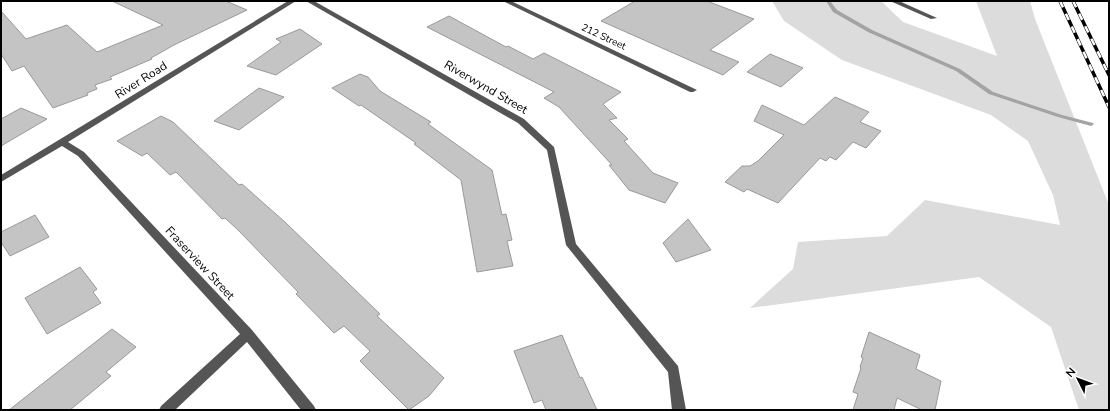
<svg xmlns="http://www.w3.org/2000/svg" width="1110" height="411" font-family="'Nunito Sans',sans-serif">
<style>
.green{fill:#dcdcdc}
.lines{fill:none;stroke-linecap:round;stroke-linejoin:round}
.stream{fill:#a3a3a3;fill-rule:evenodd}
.building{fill:#c4c4c4;stroke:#999}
.minor{fill:#555;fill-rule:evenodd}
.rail-casing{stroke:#000;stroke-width:3.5}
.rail{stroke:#fff;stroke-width:2.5;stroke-dasharray:7;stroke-linecap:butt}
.labels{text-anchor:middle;stroke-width:3.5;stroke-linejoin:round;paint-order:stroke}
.far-street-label{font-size:10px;fill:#000;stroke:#fff}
.street-label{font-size:12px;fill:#000;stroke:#fff}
</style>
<rect width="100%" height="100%" fill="#fff"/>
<!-- green -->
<path class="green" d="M772 1H881L903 22 997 56 976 1H1030L1035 19 1109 205V410H1079L1051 327 979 277 750 308 793 269 798 242 887 236 925 200 1060 225 1053 195 1028 141 991 115 842 60 784 21Z"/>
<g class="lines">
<!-- stream -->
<path class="stream" d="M826 1H830L837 10 872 30 960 69 993 92 1062 115 1093 123 1094 124 1091 126 1058 117 989 94 956 71 868 32 833 12Z"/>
</g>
<!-- building -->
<path class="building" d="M112 1H226L247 10 174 45 151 58 152 59 110 77 112 79 95 85 97 89 87 93 88 95 53 108 24 66 12 71 1 54V11L26 39 67 25 97 52 163 25Z
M635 1H707L754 19 710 50 739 62 723 75 601 21Z
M449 16 506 47 508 46 533 59 544 53 621 92 603 104 617 118 609 120 628 139 624 141 653 173 678 183 665 203 629 190 609 165H612L559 107 544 98 554 92 427 27Z
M300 29 322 44 276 75 247 66 281 42 276 39Z
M770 54 803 68 781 87 747 72Z
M360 74 368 77 380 91 431 122 428 124 492 170 502 215 506 214 512 240 507 241 513 266 477 272 461 180 414 144 416 143 361 105 359 106 332 88Z
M259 88 284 97 239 130 214 121Z
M835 97 869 112 860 122 881 131 866 148 853 142 836 160 830 157 826 161 820 158 778 203 747 189 744 192 725 182 742 166H750L758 161 784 135 754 121 762 105 804 125Z
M21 108 47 119 1 146V119Z
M161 116 173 122 239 185 242 184 286 223 380 314 377 316 444 378 429 396 409 410 360 361 370 351 344 326 334 333 296 294 298 292 238 230 225 218 222 219 176 172 170 175 147 153 142 156 117 141Z
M35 215 49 237 10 256 1 242V232Z
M688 219 711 250 676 262 663 243Z
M80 267 97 289 93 292 101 303 47 334 25 298Z
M112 329 136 347 106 372 111 376 70 410H9Z
M869 332 920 355 916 369 941 381 935 410H922L897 398 894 410H853L858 394 853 392 861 368 860 367 863 358 861 357Z
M562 335 580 378 582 377 597 410H546L542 400 534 403 514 351Z"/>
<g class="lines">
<!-- minor -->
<path class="minor" d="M288 1H296L68 142 84 152 252 330 314 406 316 410H301L247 342 175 410H159L161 406 240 334 78 156 62 146 1 182V175Z
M306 1H314L524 119 554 147 576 244 678 366 686 410H672L668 372 566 245 547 150 518 123Z
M503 1H511L697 90 693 92H690Z
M890 1H899L937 18 931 19Z"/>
<defs>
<path id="rail" d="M1060 1 1109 107
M1073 1 1109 75"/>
</defs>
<!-- rail casing -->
<use href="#rail" class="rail-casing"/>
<!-- rail -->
<use href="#rail" class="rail"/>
</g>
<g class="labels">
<!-- far-street labels -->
<g class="far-street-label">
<text transform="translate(604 36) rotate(25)" y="4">212 Street</text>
</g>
<!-- street labels -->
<g class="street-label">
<text transform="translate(141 80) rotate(-32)" y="4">River Road</text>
<text transform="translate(486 87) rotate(30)" y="4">Riverwynd Street</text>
<text transform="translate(200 263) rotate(47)" y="4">Fraserview Street</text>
</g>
</g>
<!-- border -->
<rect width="1110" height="411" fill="none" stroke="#000000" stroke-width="4"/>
<!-- north arrow -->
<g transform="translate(1078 379) rotate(312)" stroke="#ffffff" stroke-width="3" paint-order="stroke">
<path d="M0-3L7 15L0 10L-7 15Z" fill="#000000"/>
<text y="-6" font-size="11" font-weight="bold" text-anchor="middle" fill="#000000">N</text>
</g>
</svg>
